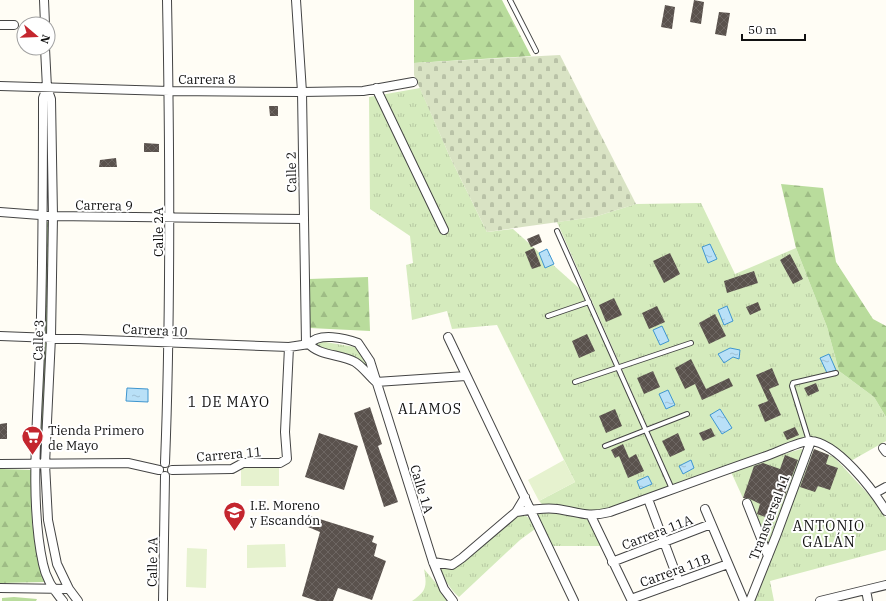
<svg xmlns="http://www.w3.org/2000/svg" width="886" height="601" font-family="'IBM Plex Serif',serif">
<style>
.grass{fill:url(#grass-tufts)}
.forest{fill:url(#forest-firs)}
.cemetery{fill:url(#cemetery-stones)}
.pitch{fill:#e6f2cf}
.water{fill:url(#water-ripples);stroke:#3f96cf}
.building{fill:url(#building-cross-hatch)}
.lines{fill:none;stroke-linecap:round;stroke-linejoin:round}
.lane-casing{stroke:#444;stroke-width:6}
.street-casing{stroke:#444;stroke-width:10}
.lane{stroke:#fff;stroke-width:4}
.street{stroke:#fff;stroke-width:8}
.labels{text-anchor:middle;stroke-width:4;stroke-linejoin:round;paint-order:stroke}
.street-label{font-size:13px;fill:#111;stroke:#fff}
.poi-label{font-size:13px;fill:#111;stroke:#fff;text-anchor:start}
.neighbourhood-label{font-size:14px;letter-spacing:1px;fill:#111;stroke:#fff}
</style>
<defs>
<pattern id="grass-tufts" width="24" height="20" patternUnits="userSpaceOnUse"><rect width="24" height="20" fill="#d5ebbd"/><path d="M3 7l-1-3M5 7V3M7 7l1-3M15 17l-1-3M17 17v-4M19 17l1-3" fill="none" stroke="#b6c8a1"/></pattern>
<pattern id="forest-firs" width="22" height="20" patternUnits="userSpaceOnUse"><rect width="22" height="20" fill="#b9dc9c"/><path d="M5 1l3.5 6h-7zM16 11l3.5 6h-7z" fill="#9ebc85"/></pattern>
<pattern id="cemetery-stones" width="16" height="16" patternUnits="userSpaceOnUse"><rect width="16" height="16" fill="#d9e3c4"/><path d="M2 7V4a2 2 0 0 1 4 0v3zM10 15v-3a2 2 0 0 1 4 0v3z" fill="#b9c2a7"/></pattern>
<pattern id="water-ripples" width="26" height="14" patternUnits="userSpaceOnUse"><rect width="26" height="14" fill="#b9e0f7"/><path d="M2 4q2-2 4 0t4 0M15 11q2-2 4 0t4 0" fill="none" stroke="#9ebfd3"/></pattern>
<pattern id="building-cross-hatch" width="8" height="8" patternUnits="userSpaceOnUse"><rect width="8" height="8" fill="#5a524d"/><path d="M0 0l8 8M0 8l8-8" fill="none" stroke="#6d6662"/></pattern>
</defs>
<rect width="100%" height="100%" fill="#fffdf5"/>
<!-- grass -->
<path class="grass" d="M420 88 450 157 487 232 513 229 580 289 669 488 604 511 589 512 545 507 539 501 575 482 497 325 452 329 447 311 412 320 406 265 413 263 410 236 370 209 369 97Z
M701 203 735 274 796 248 827 327 839 371 874 397 886 417V441L849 462 802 438 710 473 673 485 557 222 594 217 636 204Z
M313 340 355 347 367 361 371 374 358 362 313 347Z
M801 449 804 450 768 548 749 500 743 498 731 472 756 462Z
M814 449 834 457 870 496 886 518V550L770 581 774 601H753Z
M535 512H556L588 518 602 546H552Z
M520 515 526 516 533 521 535 529 520 540 459 597C449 589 444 577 438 566L453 569 458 566 514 518Z
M424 569 451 601H412C427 591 427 586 424 569Z"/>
<!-- forest -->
<path class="forest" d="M414 0H502L531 56 414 63Z
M781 184 823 188 836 262 873 319 886 326V417L874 397 839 371 827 327 796 248Z
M45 222H50L48 333H43Z
M368 277 370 331 310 328 309 279Z
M43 343H48L43 457H39Z
M0 469 31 470 32 523 44 582 0 583Z
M14 597 37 599 36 601H2V598Z"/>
<!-- cemetery -->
<path class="cemetery" d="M560 55 636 204 594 217 487 232 450 157 414 75V63Z"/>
<!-- pitch -->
<path class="pitch" d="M564 460 575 482 539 501 528 480Z
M241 467H279V486H241Z
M285 544 286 567 247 568V545Z
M187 548 207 549 206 588 186 587Z"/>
<!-- water -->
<path class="water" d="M710 244 717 259 708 263 702 247Z
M547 249 554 264 545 268 539 253Z
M727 306 733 321 724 325 718 310Z
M662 326 669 341 660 345 653 330Z
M730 348 740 350 739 359 733 357 724 363 718 354Z
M829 354 836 370 827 373 820 358Z
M127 388 148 389V402L126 401Z
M668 390 675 405 666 409 659 394Z
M720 409 732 428 722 434 710 415Z
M691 460 694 468 683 474 679 466Z
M648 476 652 484 640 489 637 481Z"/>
<!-- building -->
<path class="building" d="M694 0 704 2 701 24 690 22Z
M665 5 675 7 672 29 661 27Z
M719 12 730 13 726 36 715 34Z
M269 106H278V116H270Z
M144 143 159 144V152H144Z
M116 158 117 167H99L100 160Z
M539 234 542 242 531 247 527 239Z
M534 248 541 266 532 269 525 252Z
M670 253 680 274 664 283 653 261Z
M790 254 803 279 793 284 780 260Z
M754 271 758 283 727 293 724 281Z
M614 298 622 315 606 322 599 305Z
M758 302 761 310 750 315 746 307Z
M657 306 665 322 649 329 642 313Z
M715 314 726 336 709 344 699 323Z
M587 334 595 351 579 358 572 341Z
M691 359 706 389 729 378 733 386 702 400 695 384 685 389 675 368Z
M772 368 779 385 769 389 781 415 765 422 758 405 768 401 756 375Z
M653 371 660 387 644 394 637 378Z
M816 383 819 391 808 396 804 388Z
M370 407 382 444 378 446 398 502 384 507 354 413Z
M615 409 622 426 606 433 599 416Z
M7 423V439H0V424Z
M795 427 799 435 787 440 783 432Z
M711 428 715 436 703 441 699 433Z
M319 433 358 446 344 490 305 477Z
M678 433 685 450 670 457 662 441Z
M623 444 629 458 636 454 644 471 628 478 619 456 615 458 611 450Z
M814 449 829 455 826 464 838 468 830 490 818 486 815 492 800 487Z
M785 455 798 460 784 498 776 495 768 518 757 514 760 504 748 498H743L754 466 763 463 780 469Z
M310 516 374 536 372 542 377 544 374 556 386 561 372 600 338 588 333 601H317L302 596 320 532 308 527Z"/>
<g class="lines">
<defs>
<path id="lane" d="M510 0 536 51
M557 231 672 489
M548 316 589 302
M575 382 691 343
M809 441 792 386 793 383 836 373
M605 446 687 414"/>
<path id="street" d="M44 0 45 24
M296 0 302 92 306 344
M0 25H14
M45 48 47 88 51 99 53 216 51 337 45 464 48 520 57 564 69 589 78 601
M0 86 169 91 302 92 363 91 413 82
M47 88 43 98C43 182 43 266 40 350 38 416 29 501 43 564 46 579 53 590 63 601
M376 88 444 230
M0 212 53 216 304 219
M0 336 289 347 309 344C319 332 345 338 358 343L370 361 433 562 444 589 453 601
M448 337 574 601
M309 344C319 356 341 354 355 362 363 367 369 376 376 382
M376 382 466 376
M883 448 886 452
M165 463C171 309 170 155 167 0
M0 464 128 463 159 470
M172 470 232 469 243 463H280L287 459 285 432 289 347
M875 493 886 487
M648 499 679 582
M747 503 768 556
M705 509 744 601
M516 512C529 510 544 507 557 509 579 512 586 518 610 512 663 493 716 473 769 455 780 451 800 441 810 441 837 442 873 490 886 511
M591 516 631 599 728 564
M433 562 452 565 462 558 516 512 525 497
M612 562 711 524
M0 588 69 589
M866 590 868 601
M163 601 165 476
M750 601 776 536 811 441
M820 601 886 585"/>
</defs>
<!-- lane casing -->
<use href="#lane" class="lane-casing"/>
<!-- street casing -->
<use href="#street" class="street-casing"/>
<!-- lane -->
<use href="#lane" class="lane"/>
<!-- street -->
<use href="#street" class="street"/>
</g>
<!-- icons -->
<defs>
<symbol id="supermarket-pin" viewBox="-11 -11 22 30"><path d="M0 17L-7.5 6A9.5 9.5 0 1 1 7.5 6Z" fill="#c4262e" stroke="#fff"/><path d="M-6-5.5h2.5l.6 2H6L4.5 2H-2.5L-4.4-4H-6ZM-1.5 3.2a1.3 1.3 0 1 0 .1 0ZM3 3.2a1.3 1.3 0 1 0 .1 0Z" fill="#fff"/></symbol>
<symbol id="school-pin" viewBox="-11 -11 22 30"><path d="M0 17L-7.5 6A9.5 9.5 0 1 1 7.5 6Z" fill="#c4262e" stroke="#fff"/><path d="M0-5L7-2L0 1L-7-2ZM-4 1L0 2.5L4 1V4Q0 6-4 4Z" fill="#fff"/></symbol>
</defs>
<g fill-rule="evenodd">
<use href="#supermarket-pin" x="20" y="424" width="25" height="34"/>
<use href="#school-pin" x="222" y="500" width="25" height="34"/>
</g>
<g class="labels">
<!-- street labels -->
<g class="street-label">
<text x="207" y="84">Carrera 8</text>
<text transform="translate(291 172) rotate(-91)" y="5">Calle 2</text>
<text transform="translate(104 205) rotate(1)" y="5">Carrera 9</text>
<text transform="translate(158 232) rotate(-90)" y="5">Calle 2A</text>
<text transform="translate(155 330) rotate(3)" y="5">Carrera 10</text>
<text transform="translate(38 340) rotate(-88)" y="5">Calle 3</text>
<text transform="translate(229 454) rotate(-5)" y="5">Carrera 11</text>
<text transform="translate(422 489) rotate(73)" y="5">Calle 1A</text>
<text transform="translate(769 517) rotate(-69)" y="5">Transversal 11</text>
<text transform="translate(657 532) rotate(-21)" y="5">Carrera 11A</text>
<text transform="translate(152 562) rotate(-89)" y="5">Calle 2A</text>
<text transform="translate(675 570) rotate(-20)" y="5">Carrera 11B</text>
</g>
<!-- poi labels -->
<g class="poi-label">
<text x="48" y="435">Tienda Primero<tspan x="48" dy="15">de Mayo</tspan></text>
<text x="250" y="510">I.E. Moreno<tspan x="250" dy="15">y Escandón</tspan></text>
</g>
<!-- neighbourhood labels -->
<g class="neighbourhood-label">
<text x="229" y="407">1 DE MAYO</text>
<text x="430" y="414">ALAMOS</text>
<text x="829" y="531">ANTONIO<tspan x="829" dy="16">GALÁN</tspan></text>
</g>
</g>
<!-- north arrow -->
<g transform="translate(36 36) rotate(109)"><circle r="19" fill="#ffffff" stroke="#a0a0a0"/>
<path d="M0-3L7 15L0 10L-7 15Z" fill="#c4262e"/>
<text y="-6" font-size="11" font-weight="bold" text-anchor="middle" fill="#111111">N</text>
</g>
<!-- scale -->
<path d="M742 34v6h63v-6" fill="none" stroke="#111111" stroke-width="2"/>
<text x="748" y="34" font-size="12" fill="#111111" stroke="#ffffff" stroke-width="3" paint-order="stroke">50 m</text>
</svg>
